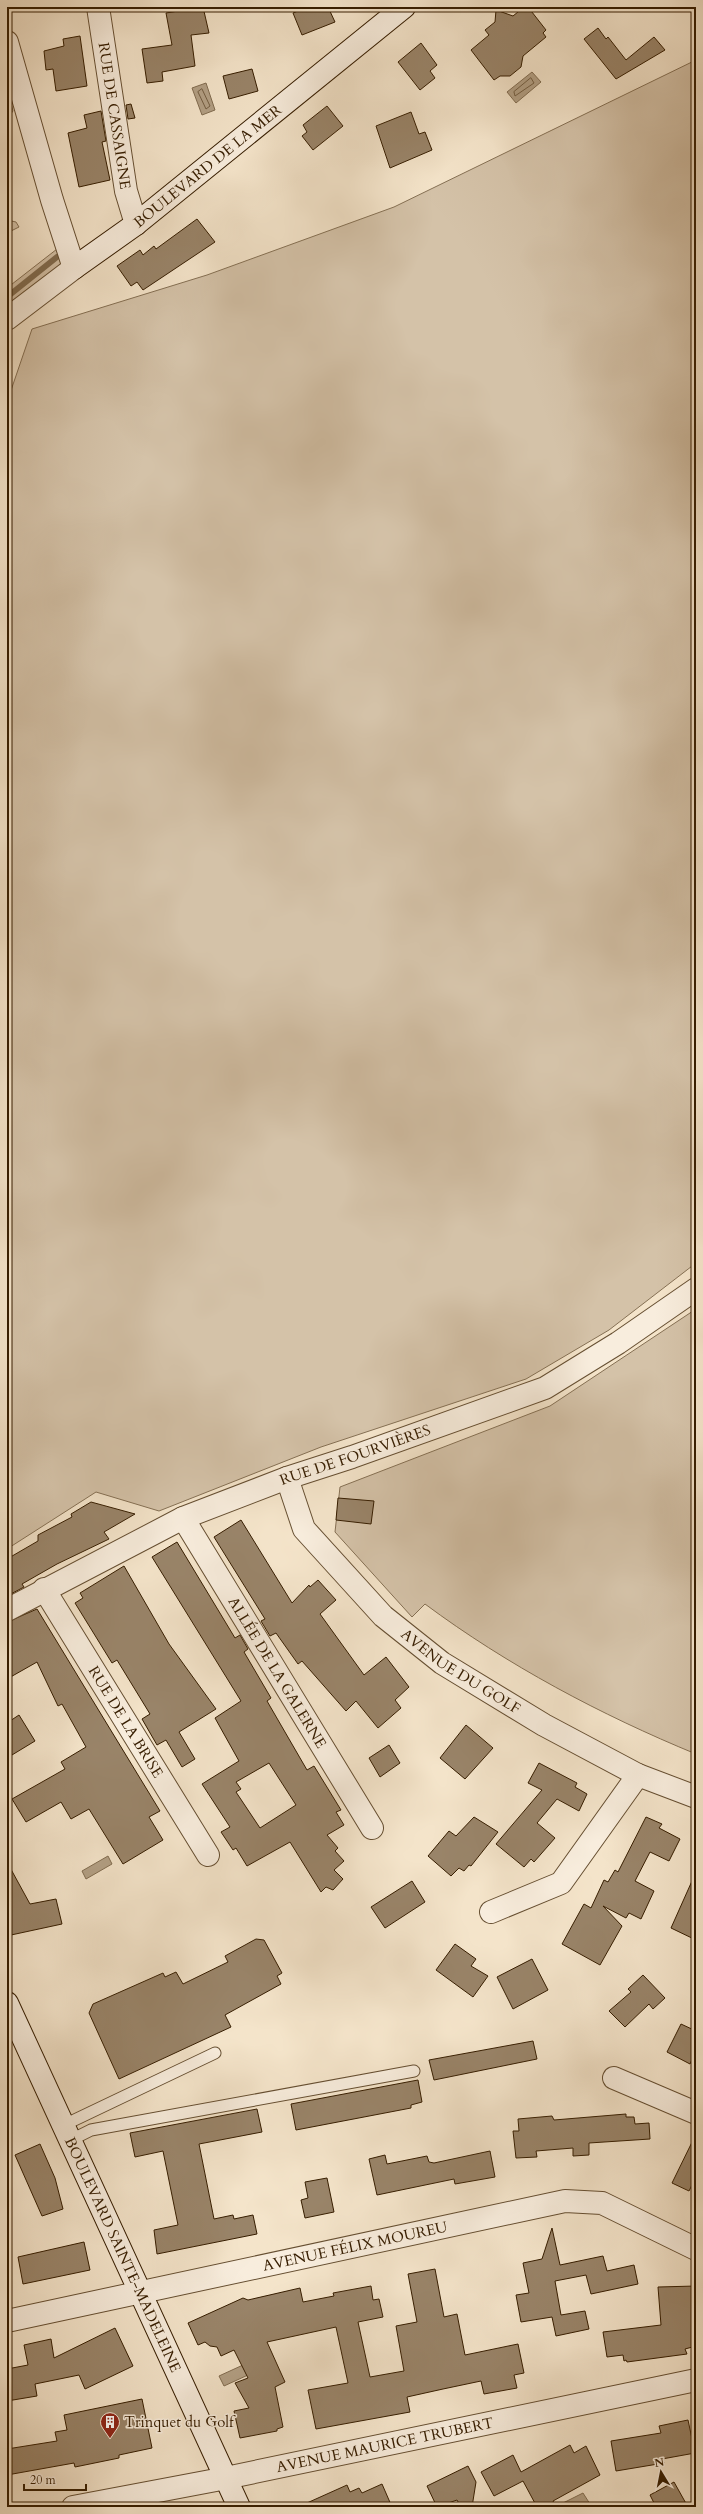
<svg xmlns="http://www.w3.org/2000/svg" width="703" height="2514" font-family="Cardo,serif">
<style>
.green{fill:#d4c2a8;stroke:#857054}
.water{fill:#b3a085;stroke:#816c50}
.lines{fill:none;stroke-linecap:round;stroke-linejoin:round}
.shore{stroke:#745e42;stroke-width:1}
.stream{stroke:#816c50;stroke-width:6}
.building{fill:#998469;stroke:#361d00;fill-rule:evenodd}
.lane-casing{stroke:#664f32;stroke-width:13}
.street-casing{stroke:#664f32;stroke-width:24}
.secondary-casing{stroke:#361d00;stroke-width:24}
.lane{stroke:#f8eddd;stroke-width:11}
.street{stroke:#f8eddd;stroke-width:22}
.secondary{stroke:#f8eddd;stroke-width:22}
.labels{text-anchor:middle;stroke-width:3;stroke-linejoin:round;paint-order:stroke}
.street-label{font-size:15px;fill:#361d00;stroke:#f8eddd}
.poi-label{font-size:15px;fill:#361d00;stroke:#f8eddd;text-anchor:start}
</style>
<rect width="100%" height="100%" fill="#f4e4ca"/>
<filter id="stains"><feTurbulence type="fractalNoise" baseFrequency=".005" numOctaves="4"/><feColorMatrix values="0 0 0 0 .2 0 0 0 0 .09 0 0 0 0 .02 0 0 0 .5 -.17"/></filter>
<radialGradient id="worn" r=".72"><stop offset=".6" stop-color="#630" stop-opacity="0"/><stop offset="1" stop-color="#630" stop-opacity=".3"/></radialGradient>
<!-- green -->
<path class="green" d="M696 60V1263L609 1330 526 1379 321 1447 159 1511 96 1492 7 1549V402L32 329 207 275 394 207Z
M7 89 13 111 7 119Z
M7 220 16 222 19 227 7 233Z
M57 249 61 264 7 307V288Z
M696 1309V1754C601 1715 507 1665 425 1604L412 1617 335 1532 340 1487 550 1406Z"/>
<!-- water -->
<path class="water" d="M532 72 541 82 516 103 507 92Z
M206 83 215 110 202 115 192 88Z
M108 1856 112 1864 86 1879 82 1871Z
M243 2365 248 2375 224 2386 219 2376Z
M583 2493 590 2504 584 2507H560L559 2505Z"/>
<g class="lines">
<!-- shore -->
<path class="shore" d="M531 78 534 83 515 96 514 92Z
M202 89 210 106 206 109 198 92Z"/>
<!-- stream -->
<path class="stream" d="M7 297 57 257"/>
</g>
<!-- building -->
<path class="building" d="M203 7 209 33 191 35 195 66 162 72 163 81 147 83 142 49 172 45 166 13Z
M308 7H328L335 22 302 35 293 13Z
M524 7H528L546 30 543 33 546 37 523 56 521 67 510 76H500L494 80 471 50 489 35 485 30 495 22 496 10 513 16Z
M598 28 606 39 608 37 626 60 654 37 665 50 616 79 584 39Z
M80 36 87 86 56 91 53 69 46 70 44 51 64 46 63 39Z
M421 43 437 65 430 71 435 78 420 90 398 62Z
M252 69 258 91 229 99 223 76Z
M131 104 135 118 128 119 126 105Z
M327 106 343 126 313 150 302 136 307 132 303 125Z
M101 111 106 141 102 142 110 180 79 187 68 133 87 128 84 115Z
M411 112 419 134 425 132 432 150 390 168 376 126Z
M197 219 215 242 143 290 137 282 131 286 117 266 140 250 143 255 154 246 156 249Z
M338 1498 374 1501 371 1524 336 1520Z
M91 1502 135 1514 104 1532 109 1539 57 1564 22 1584 24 1587 7 1596V1559L38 1541V1535L72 1517 71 1514Z
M241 1520 292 1603 309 1585 310 1587 318 1580 336 1600 320 1614 364 1675 386 1657 409 1687 395 1700 401 1708 378 1728 356 1701 346 1711 302 1661 298 1664 276 1633 270 1636 261 1621 265 1619 214 1537Z
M177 1542 235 1638 240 1635 248 1649 244 1652 271 1698 267 1701 307 1770 314 1766 341 1810 336 1812 344 1825 327 1835 338 1848 335 1851 344 1861 334 1870 343 1879 333 1890 326 1887 321 1892 290 1842 247 1866 236 1848 233 1850 221 1832 230 1827 202 1784 239 1761 215 1718 241 1701 152 1557ZM269 1763 296 1805 260 1828 236 1792 241 1789 236 1782Z
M124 1566 169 1644 216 1709 179 1732 195 1759 182 1767 166 1740 157 1745 142 1719 150 1714 117 1660 112 1663 75 1603 83 1598 80 1593Z
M37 1609 160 1811 149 1817 163 1840 123 1864 89 1809 71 1819 61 1802 26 1822 12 1799 65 1769 61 1762 86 1747 62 1704 58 1706 37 1662 7 1679V1622Z
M19 1715 35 1741 7 1758V1723Z
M466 1725 493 1748 465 1779 440 1758Z
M389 1745 400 1763 380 1777 369 1758Z
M539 1763 577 1783 575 1787 587 1794 579 1811 557 1799 537 1823 555 1838 534 1862 531 1859 524 1867 496 1844 542 1790 528 1783Z
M474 1817 498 1832 471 1866 469 1865 464 1871 459 1868 451 1876 428 1856 449 1831 456 1836Z
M646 1817 662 1824 659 1828 680 1839 669 1861 650 1852 635 1881 654 1891 641 1919 629 1913 626 1918 603 1906 622 1926 600 1965 562 1944 584 1904 591 1908 604 1880 608 1882 615 1870 618 1872Z
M7 1862 30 1904 56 1899 62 1924 11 1935 7 1918Z
M696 1872V1940L671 1928Z
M412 1881 425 1902 385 1928 371 1907Z
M256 1939 264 1940 282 1973 277 1976 281 1984 225 2015 231 2027 119 2079 89 2013 93 2004 163 1973 165 1977 176 1972 183 1984 228 1962 225 1956Z
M455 1944 476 1959 471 1966 488 1976 473 1997 436 1970Z
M532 1959 548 1990 513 2009 497 1977Z
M643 1975 665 1998 653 2009 649 2004 625 2027 609 2011 631 1992 628 1989Z
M681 2024 696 2031V2050L690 2064 667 2052Z
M533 2041 537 2059 434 2080 429 2060Z
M418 2080 422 2102 411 2105V2108L296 2130 291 2104Z
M257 2109 262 2132 199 2144 214 2219 233 2215 234 2219 253 2215 257 2234 157 2254 154 2230 178 2225 163 2151 135 2157 130 2133Z
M626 2114V2117H634L635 2124 649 2123 650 2139 589 2143V2155L573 2156V2148L536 2151 537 2157 516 2158 513 2131H519L518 2119 552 2116 554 2120Z
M696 2134V2177L689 2191 672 2183Z
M40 2144 55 2178 63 2209 42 2216 15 2155Z
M490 2151 495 2177 455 2184 454 2179 377 2195 369 2159 385 2155 387 2164 427 2156 429 2162 434 2163Z
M327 2178 334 2212 305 2218 301 2200 308 2198 305 2182Z
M552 2228 560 2265 603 2256 607 2271 634 2265 638 2284 591 2294 586 2275 555 2281 561 2315 585 2311 589 2329 556 2336 552 2317 521 2322 516 2295 529 2293 523 2263 542 2259Z
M84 2242 90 2270 23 2284 18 2257Z
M435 2269 444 2317 457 2314 465 2355 518 2344 524 2373 514 2375 517 2388 484 2394 481 2381 443 2389 407 2397 410 2412 316 2429 308 2390 348 2383 336 2327 267 2342 285 2382 275 2387 283 2427 277 2429V2431L240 2438 234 2411 249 2408 235 2383 248 2378 234 2350 221 2356 217 2347 210 2346 205 2342 198 2345 188 2323 243 2298 248 2300 300 2288 303 2302 334 2296 333 2293 371 2286 373 2300 379 2299 383 2317 358 2322 370 2377 404 2371 396 2326 417 2322 408 2274Z
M696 2286V2346L685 2349 687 2354 627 2362 626 2360 624 2361 623 2355 607 2357 603 2332 661 2325 658 2287Z
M115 2328 133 2366 85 2389 79 2375 35 2384 37 2396 7 2401V2369L28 2365 24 2345 51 2339 54 2358Z
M142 2399 152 2448 119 2455V2458L75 2467 74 2463 7 2475V2449L57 2441 55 2432 67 2430 64 2415Z
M688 2420 695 2453 662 2459 664 2463 616 2471 611 2441 661 2433 659 2426Z
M570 2445 574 2453 586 2446 600 2475 553 2501 556 2507H537L523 2481 494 2496 481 2472 513 2455 521 2472Z
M468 2466 476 2482 472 2507H461L457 2500 437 2507 427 2486Z
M674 2482 688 2507H656L650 2495Z
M382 2484 392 2507H298L347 2485 350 2492 359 2488 362 2493Z"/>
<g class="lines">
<defs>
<path id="lane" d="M64 2125 215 2053
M71 2140 91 2130 414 2071"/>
<g id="street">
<path id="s1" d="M98 7 126 191 136 224"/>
<path d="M7 42 52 200 74 268 7 319"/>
<path id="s2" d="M287 1478 304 1529 383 1616 442 1663 544 1725 638 1775 696 1797"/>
<path id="s3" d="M183 1518 372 1828"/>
<path id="s4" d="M44 1589 208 1855"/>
<path id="s5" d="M7 1610 183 1518 287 1478 352 1457 545 1388 618 1343 696 1289"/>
<path d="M491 1912 561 1883 638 1775"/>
<path d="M614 2078 696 2113"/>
<path id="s6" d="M7 2321 565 2201 602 2203 696 2249"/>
<path id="s7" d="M73 2507 216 2480 696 2380"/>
</g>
<g id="secondary">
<path id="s8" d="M74 268 136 224 404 7"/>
<path id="s9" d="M7 2003 239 2507"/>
</g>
</defs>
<!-- lane casing -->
<use href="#lane" class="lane-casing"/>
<!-- street casing -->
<use href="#street" class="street-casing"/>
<!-- secondary casing -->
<use href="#secondary" class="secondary-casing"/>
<!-- lane -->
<use href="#lane" class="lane"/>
<!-- street -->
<use href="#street" class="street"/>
<!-- secondary -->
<use href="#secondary" class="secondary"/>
</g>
<!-- icons -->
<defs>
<symbol id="building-pin" viewBox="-11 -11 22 30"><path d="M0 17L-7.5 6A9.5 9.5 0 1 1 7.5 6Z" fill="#8f2418" stroke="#f8eddd"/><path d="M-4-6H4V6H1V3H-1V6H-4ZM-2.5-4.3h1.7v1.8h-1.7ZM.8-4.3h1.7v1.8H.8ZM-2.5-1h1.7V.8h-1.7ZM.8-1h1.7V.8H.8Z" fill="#fff"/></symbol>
</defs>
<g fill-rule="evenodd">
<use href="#building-pin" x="99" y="2411" width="22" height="30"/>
</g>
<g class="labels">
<!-- street labels -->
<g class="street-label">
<text dy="5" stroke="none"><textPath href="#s1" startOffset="110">RUE DE CASSAIGNE</textPath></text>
<text dy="5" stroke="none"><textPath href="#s8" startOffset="168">BOULEVARD DE LA MER</textPath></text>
<text dy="5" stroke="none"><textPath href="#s5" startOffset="382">RUE DE FOURVIÈRES</textPath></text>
<text dy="5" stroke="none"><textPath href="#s2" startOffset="267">AVENUE DU GOLF</textPath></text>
<text dy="5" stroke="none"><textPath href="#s3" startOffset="181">ALLÉE DE LA GALERNE</textPath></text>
<text dy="5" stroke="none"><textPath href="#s4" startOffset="156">RUE DE LA BRISE</textPath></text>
<text dy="5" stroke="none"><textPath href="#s6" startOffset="356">AVENUE FÉLIX MOUREU</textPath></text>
<text dy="5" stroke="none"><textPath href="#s9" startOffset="277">BOULEVARD SAINTE-MADELEINE</textPath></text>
<text dy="5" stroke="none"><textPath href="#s7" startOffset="318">AVENUE MAURICE TRUBERT</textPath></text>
</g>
<!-- poi labels -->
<g class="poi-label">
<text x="124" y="2427">Trinquet du Golf</text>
</g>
</g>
<!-- margin -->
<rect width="703" height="2514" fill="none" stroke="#f4e4ca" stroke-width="24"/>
<rect x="8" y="8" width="687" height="2498" fill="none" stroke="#361d00" stroke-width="2"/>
<rect x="12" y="12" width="679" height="2490" fill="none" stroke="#361d00"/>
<!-- north arrow -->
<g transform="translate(661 2472) rotate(350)" stroke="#f8eddd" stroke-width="3" paint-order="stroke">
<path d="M0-3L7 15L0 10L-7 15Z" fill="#361d00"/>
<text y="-6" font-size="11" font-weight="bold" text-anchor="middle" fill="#361d00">N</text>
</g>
<!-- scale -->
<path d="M24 2484v6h62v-6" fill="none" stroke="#361d00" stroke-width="2"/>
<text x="30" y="2484" font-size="12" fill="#361d00" stroke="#f8eddd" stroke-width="3" paint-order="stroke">20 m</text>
<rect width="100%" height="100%" filter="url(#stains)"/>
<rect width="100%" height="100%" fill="url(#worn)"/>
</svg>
